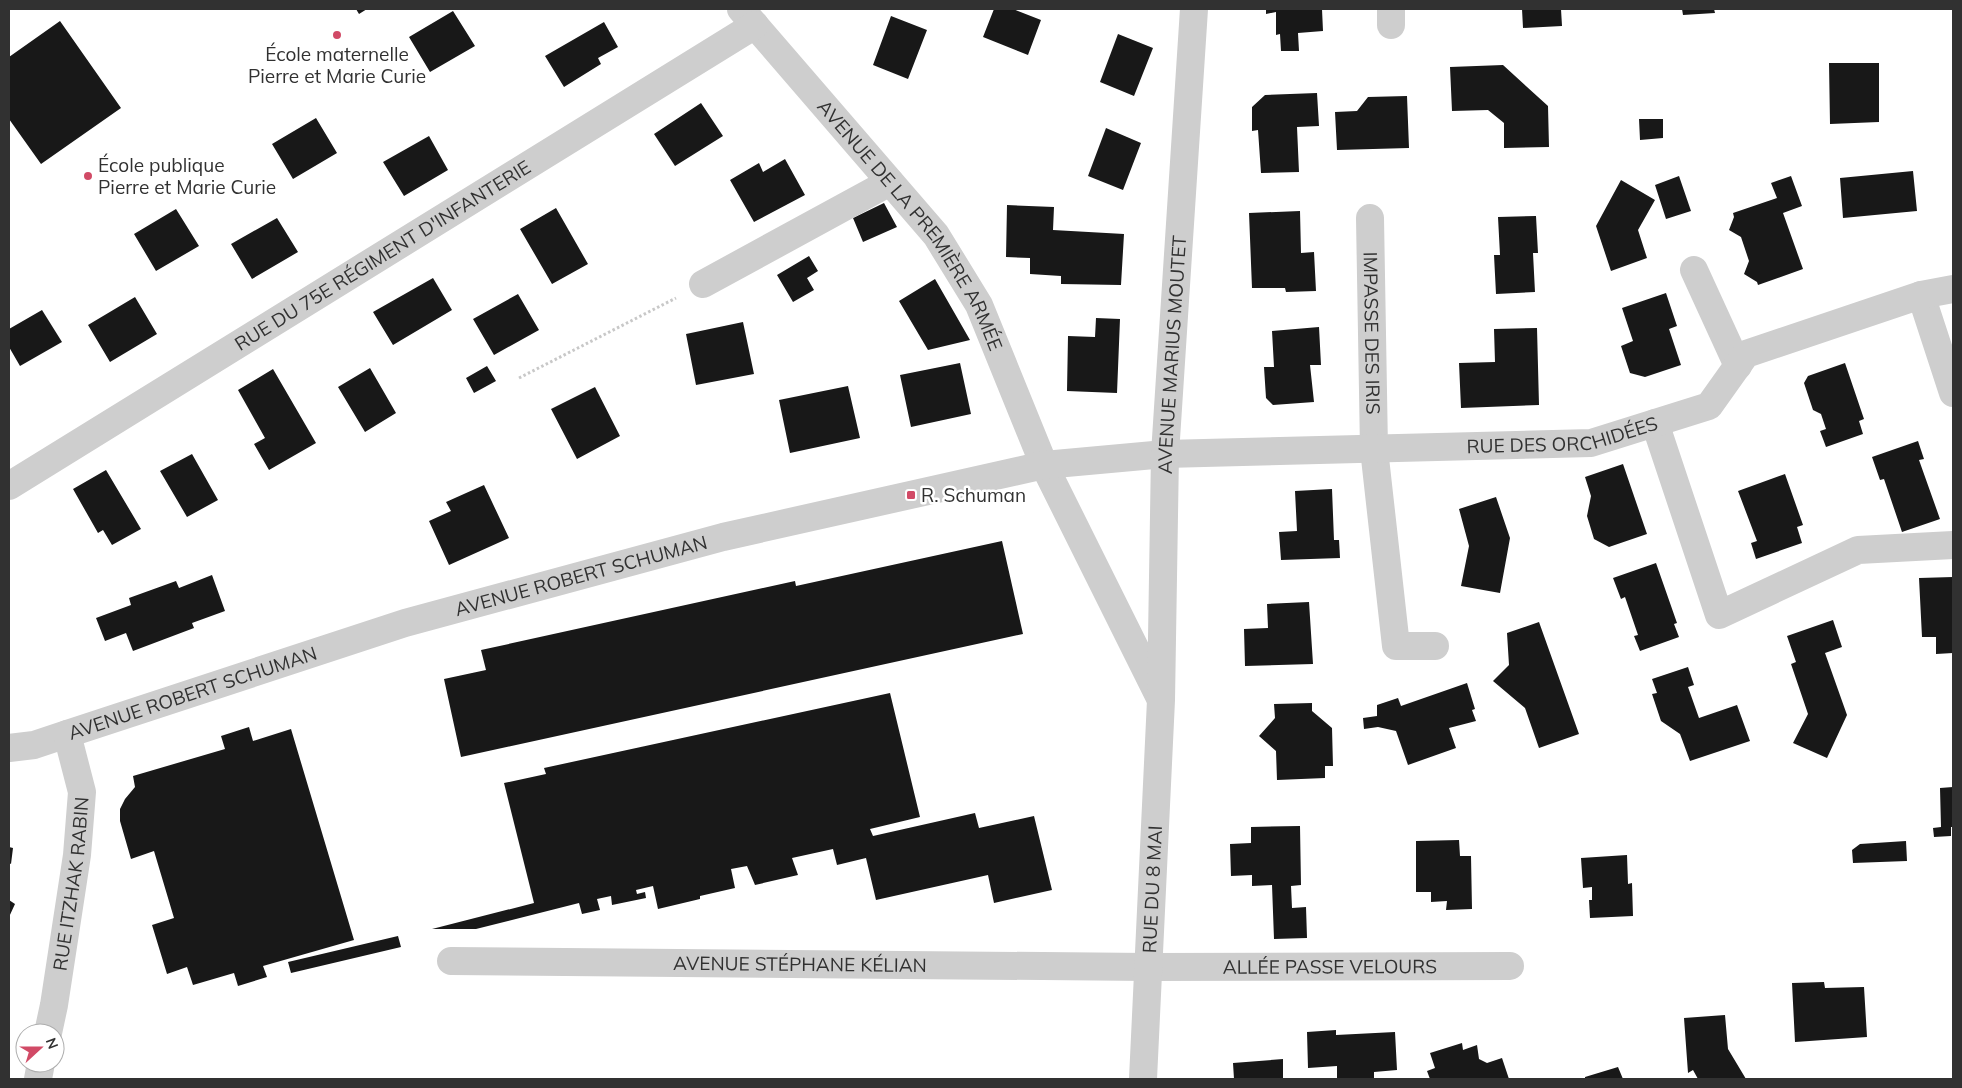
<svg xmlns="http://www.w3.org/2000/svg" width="1962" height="1088" font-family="Mulish,sans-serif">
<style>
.building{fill:#181818}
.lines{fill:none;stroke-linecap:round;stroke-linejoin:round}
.path{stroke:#c8c8c8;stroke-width:3;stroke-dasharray:2.5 2.5;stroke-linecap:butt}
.minor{stroke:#cecece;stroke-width:28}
.poi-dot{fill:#d14a66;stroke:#fff;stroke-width:2}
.labels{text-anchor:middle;stroke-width:5;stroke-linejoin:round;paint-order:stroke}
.poi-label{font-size:19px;fill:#313131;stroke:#fff;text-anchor:start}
.street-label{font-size:19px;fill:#313131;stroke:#fff}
</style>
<rect width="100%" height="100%" fill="#fff"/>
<!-- building -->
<path class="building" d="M356 9H367L359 14Z
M994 9H1013L1041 20 1028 55 983 37Z
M1266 9H1322L1323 31 1298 33 1299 51H1281L1280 34 1276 35V12L1266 14Z
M1522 9H1561L1562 26 1523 28Z
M1682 9H1714L1715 13 1683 15Z
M453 11 475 46 430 72 409 37Z
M891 16 927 30 908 79 873 65Z
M60 21 121 108 41 164 9 119V57Z
M604 22 618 47 598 58 601 64 564 87 545 56Z
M1118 34 1153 48 1134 96 1100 82Z
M1829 63H1879V122L1830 124Z
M1503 65 1548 106 1549 147 1504 148V123L1488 110 1452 111 1450 67Z
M1317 93 1319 126 1297 127 1299 172 1261 173 1258 130 1252 131V107L1265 95Z
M1407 96 1409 148 1337 150 1335 112 1357 111 1368 97Z
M701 103 723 136 675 166 654 134Z
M316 118 337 153 293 179 272 144Z
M1639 119H1663V138L1640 140Z
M1106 128 1141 143 1123 190 1088 176Z
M429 136 448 170 404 196 383 162Z
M785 159 805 195 754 222 730 180 759 163 763 172Z
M1913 171 1917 211 1843 218 1840 178Z
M1679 176 1691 211 1666 219 1655 185Z
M1791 176 1802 206 1783 213 1803 269 1758 285 1757 282 1744 274 1749 261 1741 237 1729 230 1734 217 1733 213 1777 198 1771 183Z
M1621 180 1655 200 1638 230 1647 258 1611 271 1596 226Z
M884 203 897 227 863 242 853 218Z
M1007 205 1054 207 1053 230 1124 234 1121 285 1061 284V276L1030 274V258L1006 257Z
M556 208 588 264 552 284 520 229Z
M176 209 199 246 156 271 134 234Z
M1300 211 1301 253 1314 252 1316 291 1286 292 1285 288H1252L1249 213Z
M1536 216 1538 253H1533L1535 292 1496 294 1494 255H1500L1498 217Z
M277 218 298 252 252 279 231 244Z
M809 256 818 271 807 278 814 290 793 302 777 275Z
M433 278 452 310 393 345 373 312Z
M935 279 970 340 928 350 899 301Z
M1666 293 1677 326 1669 329 1681 365 1645 377 1630 373 1621 346 1633 341 1622 308Z
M518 294 539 330 494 355 473 319Z
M135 297 157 334 110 362 88 325Z
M42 310 62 342 20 366 9 347V329Z
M1096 318 1120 319 1117 393 1067 391 1068 336 1095 337Z
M743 322 754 374 696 385 686 334Z
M1319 327 1321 365H1310L1314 402 1273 405 1266 398 1264 367H1274L1272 331Z
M1537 328 1539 405 1461 408 1459 363 1495 362 1494 329Z
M960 363 971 414 911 427 900 375Z
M1845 363 1864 419 1859 421 1863 434 1826 447 1820 431 1826 429 1821 414 1813 410 1804 383 1808 376Z
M487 366 496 381 474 393 466 378Z
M370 368 396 413 365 432 338 387Z
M273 369 316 443 269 470 254 444 265 438 238 390Z
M848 386 860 438 790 453 779 400Z
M595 387 620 436 577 459 551 409Z
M1918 441 1924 459 1919 460 1940 519 1902 532 1884 479 1880 480 1872 457Z
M192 454 218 500 187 517 160 471Z
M1623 464 1647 534 1609 547 1594 539 1587 516 1591 496 1585 477Z
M106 470 141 529 112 545 103 530 98 533 73 489Z
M1785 474 1803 525 1797 527 1802 543 1756 559 1751 543 1757 541 1738 491Z
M484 485 509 538 449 565 429 521 451 511 446 502Z
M1332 489 1334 540H1339L1340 558 1281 560 1279 532 1297 531 1295 491Z
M1496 497 1510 538 1500 593 1461 586 1469 546 1459 509Z
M1002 541 1023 634 461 757 444 679 486 670 481 650 795 581 796 586Z
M1656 563 1677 623 1674 624 1679 637 1640 651 1634 636 1638 635 1625 597 1621 599 1613 578Z
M212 575 225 611 192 623 194 628 133 651 126 633 105 641 96 618 131 605 129 598 176 581 179 588Z
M1953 577V653L1936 654V637H1922L1919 578Z
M1309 602 1313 664 1245 666 1244 629 1268 628 1267 604Z
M1833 620 1842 647 1825 653 1847 715 1827 758 1793 743 1808 714 1791 664 1796 662 1787 636Z
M1539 622 1579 734 1539 748 1525 708 1493 681 1509 665 1507 633Z
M1688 667 1694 685 1688 687 1699 718 1737 705 1750 741 1690 761 1680 734 1661 721 1652 694 1657 693 1652 679Z
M1467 683 1475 709 1472 710 1476 721 1449 728 1456 748 1408 765 1396 731 1378 727 1364 729 1363 718 1377 716V705L1398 698 1401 706Z
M890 693 920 817 870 829 873 836 975 813 979 828 1034 816 1052 890 994 903 988 875 876 900 866 858 837 865 833 849 792 858 798 875 755 885 747 866 731 869 735 888 700 896V899L658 909 653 886 636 890 637 894 645 892 646 898 612 905 611 896 597 899 600 910 582 914 579 903 476 929H432L534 903 504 783 546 774 544 768Z
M1312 703V711L1332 728 1333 766H1325V778L1277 780 1276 751 1259 736 1275 718 1274 704Z
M249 727 253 741 291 729 354 940 263 966 267 977 238 986 234 973 193 985 187 967 167 974 152 925 174 918 154 851 131 859 120 821V809L125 799 135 787 133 776 225 749 221 736Z
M1953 787V827H1951V836L1934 837 1933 828 1941 827 1940 788Z
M1300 826 1301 885 1291 886 1292 908 1306 907 1307 938 1274 939 1272 885 1252 886V875L1231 876 1230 844 1251 843V827Z
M1459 840 1460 856H1471L1472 909 1446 910 1447 901 1431 902V892H1416V841Z
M1906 841 1907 861 1853 863 1852 850 1860 844Z
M9 847 13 848 11 864 9 863Z
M1627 855 1628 884 1632 883 1633 916 1590 918 1589 900H1592V887L1583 888 1581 858Z
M9 900 15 904 9 917Z
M398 936 401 947 291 973 288 962Z
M1824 982 1825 988 1864 987 1867 1037 1795 1042 1792 983Z
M1725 1015 1728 1049 1746 1079H1698L1693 1070 1688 1073 1684 1018Z
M1336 1030V1035L1395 1032 1397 1070 1374 1072V1079H1337V1066L1308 1068 1307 1032Z
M1462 1043 1463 1050 1477 1045 1479 1059 1487 1063 1502 1058 1509 1079H1430L1427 1071 1435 1068 1430 1053Z
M1283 1059V1079H1234L1233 1063Z
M1618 1067 1623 1079H1585V1077Z"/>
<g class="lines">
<!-- path -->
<path class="path" d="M519 378 676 298"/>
<!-- minor -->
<g class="minor">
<path id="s1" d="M741 9 936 235 979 305 1044 465 1159 696"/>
<path d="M1391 9V25"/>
<path id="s2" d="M1370 218 1374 449 1396 646H1435"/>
<path d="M1694 270 1738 366"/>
<path d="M703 284 890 182"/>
<path d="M1921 295 1953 393"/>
<path d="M1655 423 1719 615 1858 550 1953 545"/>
<path id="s3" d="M9 486 755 25"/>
<path id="s4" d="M9 748 34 745 67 734 405 623 723 537 1044 465 1165 454 1591 443 1709 406 1746 354 1921 295 1953 289"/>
<path id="s5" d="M451 961 1148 967 1510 966"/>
<path id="s6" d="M48 1033 54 1005 77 855 82 792 67 734"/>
<path d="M38 1079 41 1063"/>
<path id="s7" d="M1143 1079 1161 700 1165 454 1194 9"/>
</g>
</g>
<!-- markers -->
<g class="poi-dot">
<circle cx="337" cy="35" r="5"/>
<circle cx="88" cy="176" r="5"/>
<rect x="906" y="490" width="10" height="10" rx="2.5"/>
</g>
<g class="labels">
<!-- poi labels -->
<g class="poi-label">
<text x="337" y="61" text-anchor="middle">École maternelle<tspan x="337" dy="22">Pierre et Marie Curie</tspan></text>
<text x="98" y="172">École publique<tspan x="98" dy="22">Pierre et Marie Curie</tspan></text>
<text x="921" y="502">R. Schuman</text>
</g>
<!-- street labels -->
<g class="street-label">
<text dy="7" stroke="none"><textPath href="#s1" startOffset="276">AVENUE DE LA PREMIÈRE ARMÉE</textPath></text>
<text dy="7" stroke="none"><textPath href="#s3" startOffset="439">RUE DU 75E RÉGIMENT D'INFANTERIE</textPath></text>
<text dy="7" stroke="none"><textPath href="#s2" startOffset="115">IMPASSE DES IRIS</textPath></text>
<text dy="7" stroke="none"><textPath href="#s7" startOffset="725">AVENUE MARIUS MOUTET</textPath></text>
<text dy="7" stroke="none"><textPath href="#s4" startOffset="1594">RUE DES ORCHIDÉES</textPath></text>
<text dy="7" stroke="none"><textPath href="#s4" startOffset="598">AVENUE ROBERT SCHUMAN</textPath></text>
<text dy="7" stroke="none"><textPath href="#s4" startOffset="192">AVENUE ROBERT SCHUMAN</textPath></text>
<text dy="7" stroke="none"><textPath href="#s6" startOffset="151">RUE ITZHAK RABIN</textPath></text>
<text dy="7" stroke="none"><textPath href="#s7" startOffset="190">RUE DU 8 MAI</textPath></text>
<text dy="7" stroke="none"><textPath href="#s5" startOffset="349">AVENUE STÉPHANE KÉLIAN</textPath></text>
<text dy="7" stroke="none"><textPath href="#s5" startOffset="879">ALLÉE PASSE VELOURS</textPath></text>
</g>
</g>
<!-- border -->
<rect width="1962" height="1088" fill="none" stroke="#313131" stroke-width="20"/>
<!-- north arrow -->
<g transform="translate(40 1048) rotate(69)"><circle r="24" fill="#ffffff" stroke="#adadad"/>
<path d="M0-4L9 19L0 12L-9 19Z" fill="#d14a66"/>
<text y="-8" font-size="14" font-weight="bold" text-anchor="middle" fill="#313131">N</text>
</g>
</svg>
